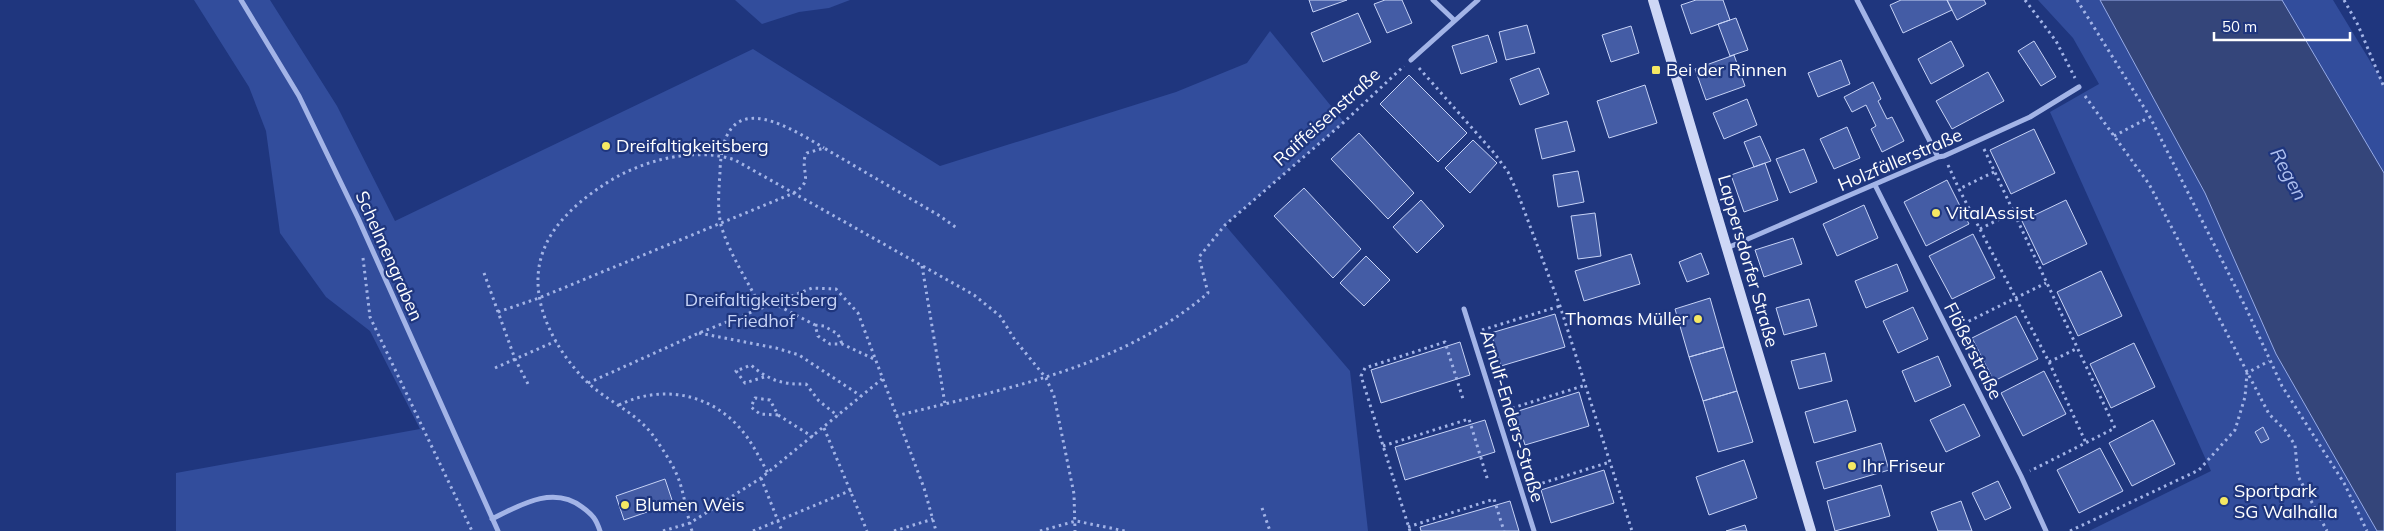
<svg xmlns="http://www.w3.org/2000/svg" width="2384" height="531" font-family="Mulish,sans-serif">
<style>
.green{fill:#324d9c}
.water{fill:#34457a;stroke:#97ace9}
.building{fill:#445ca5;stroke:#c7d3f6}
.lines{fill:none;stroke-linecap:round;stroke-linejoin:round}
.path{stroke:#a3b4e7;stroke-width:3;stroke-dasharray:2.5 4;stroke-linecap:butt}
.street{stroke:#a3b4e7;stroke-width:5}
.secondary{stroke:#ced7f6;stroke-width:10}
.poi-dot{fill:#f5e863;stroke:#1f367e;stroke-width:2}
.labels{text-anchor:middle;stroke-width:4.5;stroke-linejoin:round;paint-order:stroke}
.poi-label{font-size:18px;fill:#fff;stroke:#1f367e;text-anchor:start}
.street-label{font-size:18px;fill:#fff;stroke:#1f367e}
.park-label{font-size:18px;fill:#c7d3f6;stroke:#1f367e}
.water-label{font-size:19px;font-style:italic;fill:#aebfef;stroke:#1f367e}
</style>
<rect width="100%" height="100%" fill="#1f367e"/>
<!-- green -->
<path class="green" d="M194 0H270L337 106 395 221 753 49 940 166 1176 92 1247 63 1270 31 1344 122 1225 225 1350 371 1368 531H176V473L420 429 370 331 326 297 280 233 266 131 249 87Z
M735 0H850L829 8 799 12 762 24Z
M2038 0H2100L2205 193 2276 354 2377 531H2089L2211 471 2050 112 2099 84 2073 38Z
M2282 0H2333L2384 84V173Z"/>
<!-- water -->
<path class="water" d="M2100 0H2282L2384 173V531H2377L2276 354 2205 193Z"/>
<!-- building -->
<path class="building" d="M1309 0H1347L1313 12Z
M1385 0H1402L1412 23 1387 33 1374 4Z
M1696 0H1723L1730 20 1691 34 1681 5Z
M1901 0H1947L1952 10 1903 33 1890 5Z
M1947 0H1984L1986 4 1957 20Z
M1358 13 1371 42 1323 62 1311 33Z
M1736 18 1748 50 1730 56 1718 24Z
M1527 25 1535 53 1506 60 1499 32Z
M1631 26 1639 53 1611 62 1602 35Z
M1488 35 1497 62 1461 74 1452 46Z
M1951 41 1964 66 1931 84 1918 59Z
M2034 41 2056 77 2041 86 2018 51Z
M1734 55 1745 86 1706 100 1695 69Z
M1841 60 1850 84 1818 97 1808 73Z
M1539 68 1549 94 1520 105 1510 79Z
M1988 72 2004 101 1952 129 1936 101Z
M1409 75 1467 133 1438 162 1380 104Z
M1873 82 1881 99 1878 101 1887 119 1892 117 1904 141 1882 152 1871 129 1876 126 1866 105 1852 112 1844 97Z
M1645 85 1657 123 1609 138 1597 101Z
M1747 99 1757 125 1724 139 1713 113Z
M1567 121 1575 151 1542 159 1535 129Z
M1847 127 1860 158 1834 169 1820 139Z
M2034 129 2055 173 2011 194 1990 150Z
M1359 133 1414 193 1388 219 1331 159Z
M1760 136 1771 161 1754 167 1744 142Z
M1473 140 1497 163 1470 193 1445 168Z
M1804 149 1817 182 1790 193 1776 159Z
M1765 163 1778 200 1744 212 1731 175Z
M1578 171 1584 202 1558 207 1553 175Z
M1947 180 1969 224 1926 246 1904 202Z
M1304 188 1361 249 1333 278 1274 216Z
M1421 200 1444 226 1417 253 1393 227Z
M2066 200 2087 244 2043 265 2022 221Z
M1864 205 1878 238 1837 256 1823 224Z
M1595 213 1601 256 1578 259 1571 216Z
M1973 234 1995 278 1952 299 1929 256Z
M1793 238 1802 264 1764 277 1755 250Z
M1701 253 1709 274 1687 282 1679 262Z
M1631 254 1640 284 1584 301 1575 271Z
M1366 256 1390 280 1364 306 1340 283Z
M1897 264 1908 291 1866 308 1855 281Z
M2101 271 2122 316 2078 336 2057 292Z
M1710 298 1724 347 1689 357 1675 309Z
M1809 299 1817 326 1784 335 1776 308Z
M1913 307 1928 339 1898 353 1883 321Z
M1555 314 1565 347 1501 366 1491 333Z
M2016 316 2038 359 1994 381 1972 338Z
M1460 342 1470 375 1381 403 1371 370Z
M2134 343 2155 387 2111 408 2090 364Z
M1724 347 1737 391 1703 401 1689 357Z
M1825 353 1832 381 1799 389 1791 361Z
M1938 356 1951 386 1915 402 1902 371Z
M2044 371 2066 414 2023 436 2001 393Z
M1737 391 1753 442 1718 452 1703 401Z
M1579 392 1589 426 1525 445 1515 412Z
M1847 400 1856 431 1814 443 1805 412Z
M1964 404 1980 436 1946 452 1930 420Z
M1485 420 1495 452 1405 480 1395 447Z
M2153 420 2175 464 2132 486 2109 443Z
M2263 427 2269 439 2261 443 2255 432Z
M1881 443 1889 470 1824 489 1816 462Z
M2100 448 2123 491 2079 513 2057 470Z
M1744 460 1757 498 1709 515 1696 477Z
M1604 470 1614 503 1551 523 1541 490Z
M665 479 673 503 624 520 616 496Z
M1998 481 2011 508 1985 520 1972 493Z
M1881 485 1890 516 1835 531 1827 501Z
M1510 501 1519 531H1421L1420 527Z
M1961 501 1972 531H1938L1931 512Z
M1745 525 1747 531H1726Z"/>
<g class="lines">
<!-- path -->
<path class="path" d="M2025 0 2056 41 2075 78
M2077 0 2150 117 2246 308 2282 386 2344 483 2367 531
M2344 0 2358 25 2384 87
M1419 68 1495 154 1508 172 1518 194 1560 306 1632 531
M2085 96 2149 184 2269 414 2285 430 2295 445 2298 476 2327 531
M2114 136 2150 117
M1984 149 2115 428 2030 471
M1948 165 1959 189
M1994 172 1959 189 2049 362 2086 443
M1980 229 2013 212
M363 258 370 317 472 531
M922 266 945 404
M484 273 515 359 528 384
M773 303 815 325 818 336 830 344H842L874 359
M761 308C748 281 729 254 721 225 717 208 719 189 720 172 722 88 780 121 824 148
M498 312 539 298 794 193C814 180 801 174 805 156L807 153 824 148 940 216 958 229
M815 325 824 326 838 334 842 344
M1957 327 2046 283
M1482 330 1560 306
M699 333 776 348 799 355 861 396
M2049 362 2076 349
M495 368 556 341
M764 377 745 383 736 371 751 365C768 380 783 385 806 384L819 401 838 416
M588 383 699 333 812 288 836 289 858 313 924 488 936 531
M619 405C660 385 707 392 739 427 751 440 759 457 768 473
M1506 410 1586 385
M778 415 760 414 751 407 755 398 770 400 778 415 813 437
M896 416C1006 388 1119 369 1208 293L1199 257 1225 225 1344 122 1404 66
M824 428 867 531
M1383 446 1469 419 1488 481
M761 478 782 531
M1530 487 1610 462
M1262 508 1270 531
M1408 527 1494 499 1504 531
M663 531 690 523 761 478 882 379
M692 531C687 515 685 499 680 483 675 467 662 448 652 434 635 412 607 401 587 382 554 349 525 296 544 249 554 223 579 201 602 186 638 161 693 146 735 160L974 295 1000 316 1015 340 1046 378 1054 396 1074 494 1075 531
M753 531 852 490
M894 531 933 519
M1040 531 1076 521 1125 531
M1410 531 1361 376 1365 368 1445 342 1463 399
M2070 531 2199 470 2235 430 2245 397 2247 373 2269 361"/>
<!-- street -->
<path class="street" d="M241 0 299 96 358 218 498 531
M1433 0 1454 20
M1857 0 1938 157
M1411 60 1478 0
M1875 185 2021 476 2046 531
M1727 248 1938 157 1944 156 2030 117 2079 87
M1464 309 1534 531
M492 519C520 505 553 485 582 507 593 515 596 519 600 531"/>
<!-- secondary -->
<path class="secondary" d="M1653 0 1811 531"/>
</g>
<!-- markers -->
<g class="poi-dot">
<rect x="1651" y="65" width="10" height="10" rx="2.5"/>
<circle cx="606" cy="146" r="5"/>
<circle cx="1936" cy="213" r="5"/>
<circle cx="1698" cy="319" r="5"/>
<circle cx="1852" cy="466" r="5"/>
<circle cx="2224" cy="501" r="5"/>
<circle cx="625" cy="505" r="5"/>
</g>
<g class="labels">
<!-- poi labels -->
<g class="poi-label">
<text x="1666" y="76">Bei der Rinnen</text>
<text x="616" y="152">Dreifaltigkeitsberg</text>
<text x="1946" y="219">VitalAssist</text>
<text x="1688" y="325" text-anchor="end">Thomas Müller</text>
<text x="1862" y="472">Ihr Friseur</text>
<text x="2234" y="497">Sportpark<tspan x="2234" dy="21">SG Walhalla</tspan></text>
<text x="635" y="511">Blumen Weis</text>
</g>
<!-- street labels -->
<g class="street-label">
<text transform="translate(1327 117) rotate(-42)" y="6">Raiffeisenstraße</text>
<text transform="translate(1900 160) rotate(-23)" y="6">Holzfällerstraße</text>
<text transform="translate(389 256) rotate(66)" y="6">Schelmengraben</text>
<text transform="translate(1748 261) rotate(74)" y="6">Lappersdorfer Straße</text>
<text transform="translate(1973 351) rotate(63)" y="6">Flößerstraße</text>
<text transform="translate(1512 416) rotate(73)" y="6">Arnulf-Enders-Straße</text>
</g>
<!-- park labels -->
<g class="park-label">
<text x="761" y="306">Dreifaltigkeitsberg<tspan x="761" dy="21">Friedhof</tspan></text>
</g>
<!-- water labels -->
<g class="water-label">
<text transform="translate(2289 174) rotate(62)" y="7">Regen</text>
</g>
</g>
<!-- scale -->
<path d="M2214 32v8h136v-8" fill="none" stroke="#ffffff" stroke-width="2.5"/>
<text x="2222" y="32" font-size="15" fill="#ffffff" stroke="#1f367e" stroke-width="4" paint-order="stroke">50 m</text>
</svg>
